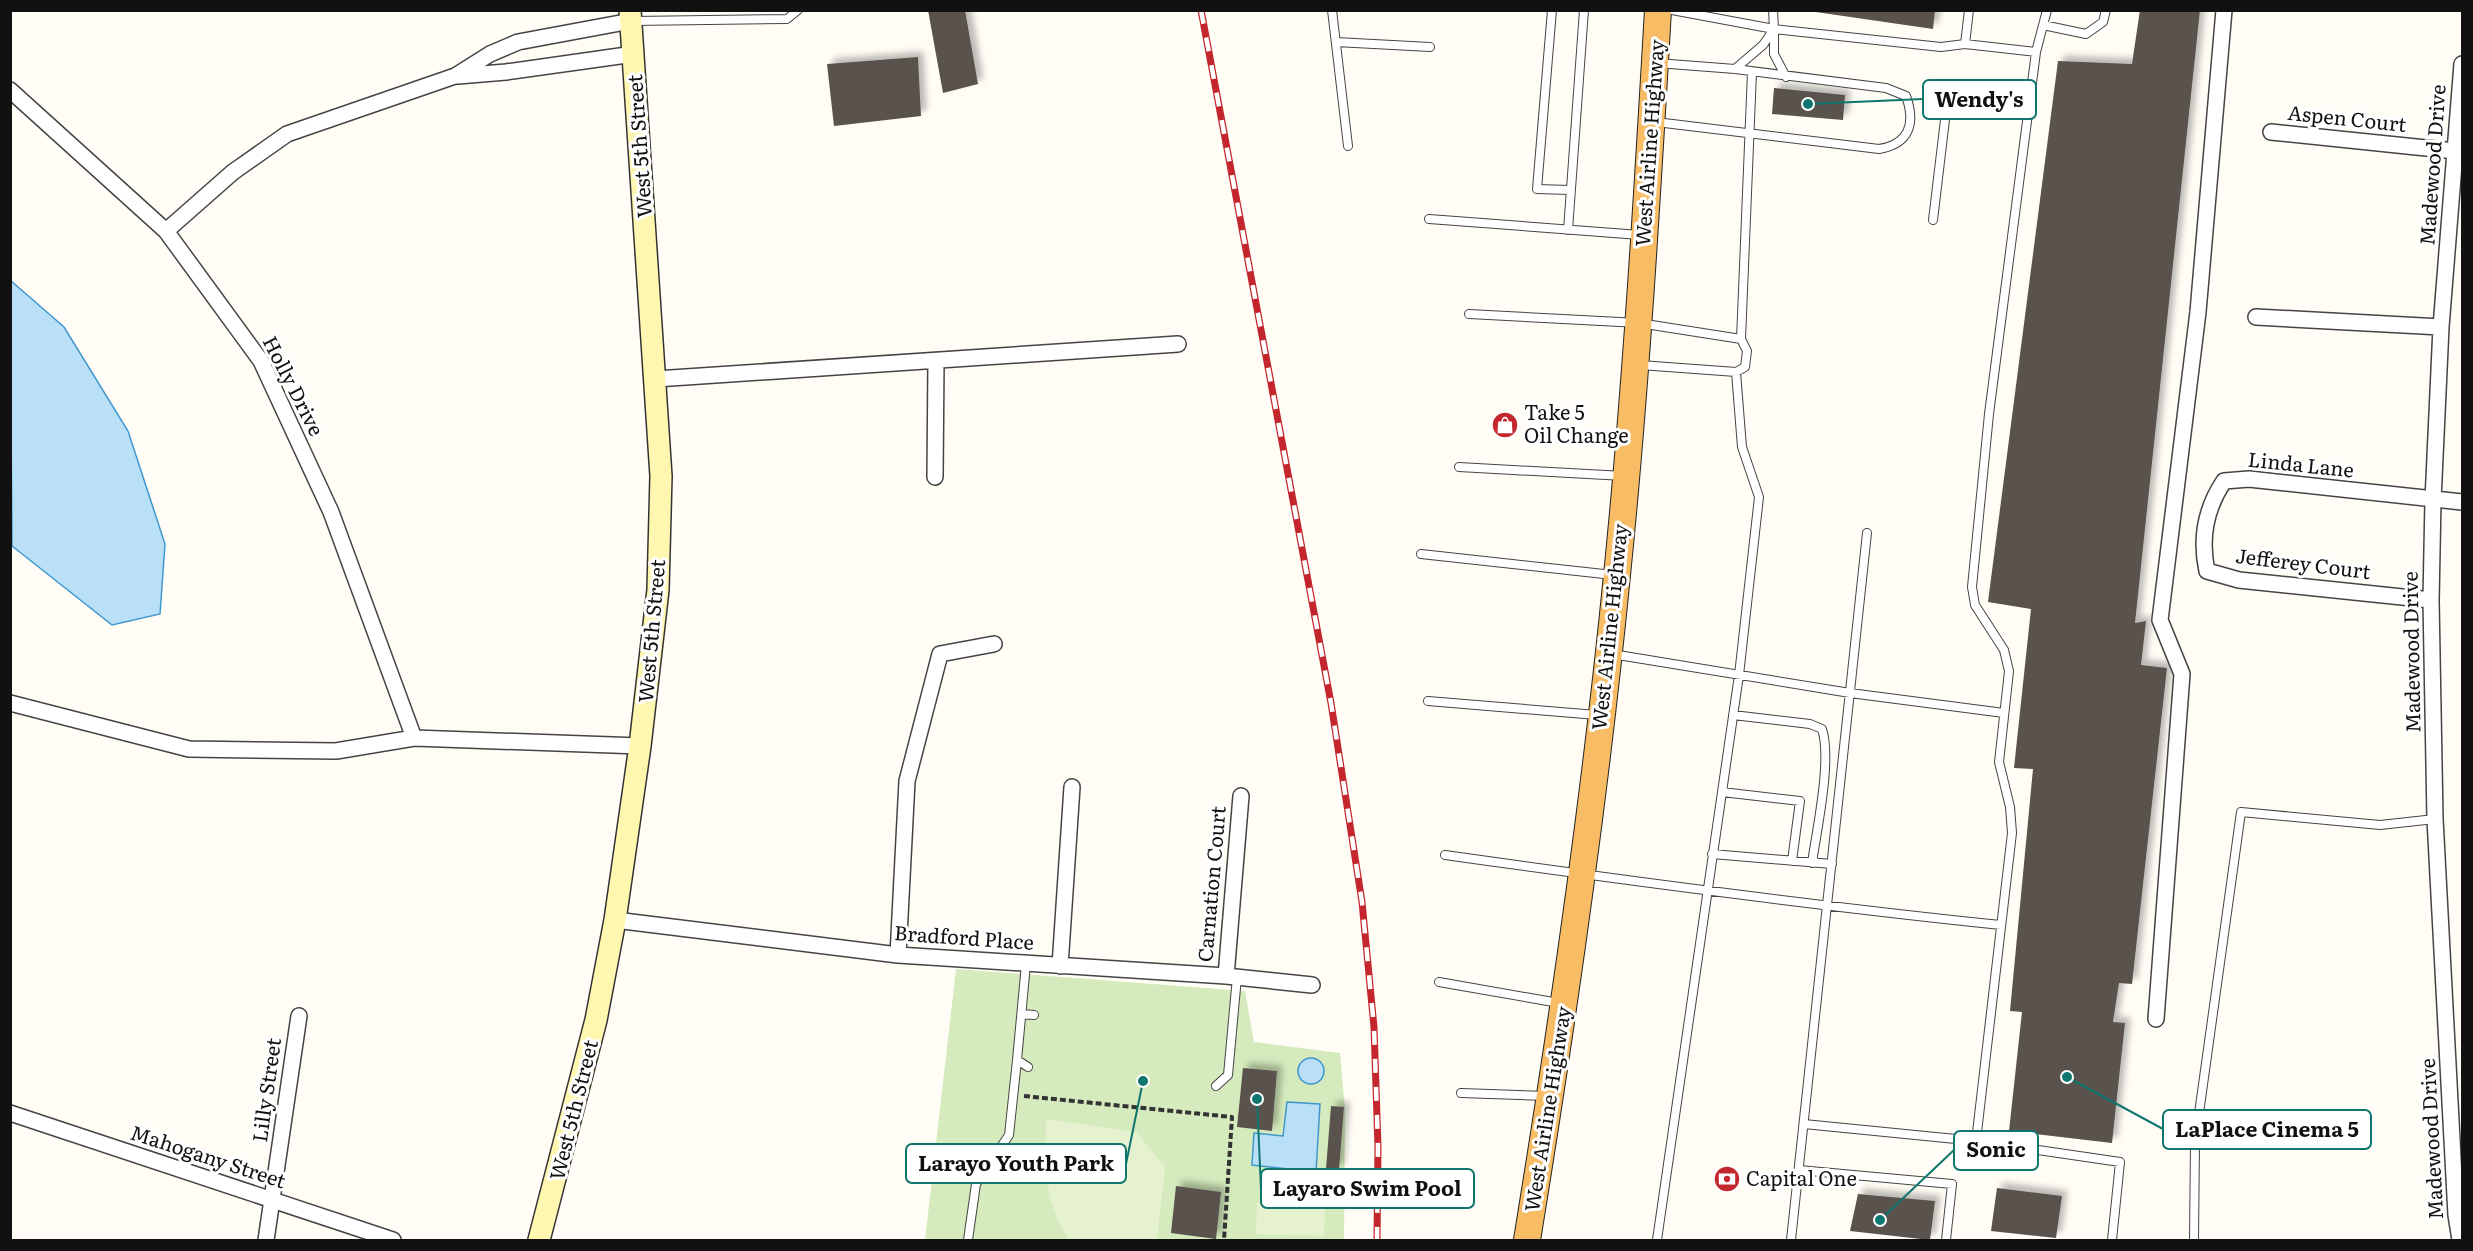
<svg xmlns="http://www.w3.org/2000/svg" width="2473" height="1251" font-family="Literata,serif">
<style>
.green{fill:#d5ebbd}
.pitch{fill:#e6f2cf}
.water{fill:#b9e0f7;stroke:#3f96cf;stroke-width:1.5}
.building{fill:#5a524d;filter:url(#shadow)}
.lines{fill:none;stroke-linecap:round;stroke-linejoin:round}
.service-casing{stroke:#444;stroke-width:10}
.minor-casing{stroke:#444;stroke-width:18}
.secondary-casing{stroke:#333;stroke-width:24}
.trunk-casing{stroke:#222;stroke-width:28}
.path{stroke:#333;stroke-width:4;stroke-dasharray:6 3;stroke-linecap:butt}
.service{stroke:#fff;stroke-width:8}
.minor{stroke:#fff;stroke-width:15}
.secondary{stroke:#fff6b0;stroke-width:21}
.trunk{stroke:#f7bc64;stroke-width:26}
.rail-casing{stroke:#c4262e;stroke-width:7}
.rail{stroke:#fff;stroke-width:4.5;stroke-dasharray:14;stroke-linecap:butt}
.labels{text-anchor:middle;stroke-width:6;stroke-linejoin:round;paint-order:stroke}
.street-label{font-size:20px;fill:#111;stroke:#fff}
.poi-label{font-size:20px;fill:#111;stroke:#fff;text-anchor:start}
.leader{fill:none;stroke:#0f766e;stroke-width:2}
.callout-dot{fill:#0f766e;stroke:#fff;stroke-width:2}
.callout{fill:#fff;stroke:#0f766e;stroke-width:2}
.callout-label{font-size:21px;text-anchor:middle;font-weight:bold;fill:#111}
</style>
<defs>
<filter id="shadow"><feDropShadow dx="5.5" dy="-5.5" stdDeviation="3" flood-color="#0004"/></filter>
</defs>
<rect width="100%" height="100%" fill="#fffdf5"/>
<!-- green -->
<path class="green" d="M956 969 1245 991 1254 1042 1340 1053 1345 1109 1344 1240H925Z"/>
<!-- pitch -->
<path class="pitch" d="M1046 1119 1136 1132 1165 1167 1157 1240H1070C1043 1204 1045 1162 1046 1119Z
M1257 1203 1325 1205 1324 1236 1256 1234Z"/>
<!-- water -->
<path class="water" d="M10 280 64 327 128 431 165 544 160 614 112 625 12 546Z
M1298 1071a13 13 0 1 1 26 0a13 13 0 1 1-26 0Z
M1287 1102 1320 1104 1316 1172 1252 1165 1254 1133 1283 1136Z"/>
<!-- building -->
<path class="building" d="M928 10H965L978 84 943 93Z
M1802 10H1935L1933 29Z
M2140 10H2200L2135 623 2146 621 2141 665 2167 668 2132 984 2119 983 2113 1022 2125 1023 2112 1143 2009 1131 2022 1012 2010 1011 2033 769 2014 768 2031 609 1988 602 2058 61 2132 64Z
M918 57 921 116 834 126 827 64Z
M1774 88 1845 95 1843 120 1772 114Z
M1243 1068 1277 1071 1272 1131 1237 1127Z
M1331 1106 1344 1107 1339 1170 1326 1169Z
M1176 1186 1221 1192 1216 1239 1171 1233Z
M1997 1188 2062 1196 2056 1238 1991 1231Z
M1858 1194 1935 1201 1930 1240 1850 1231Z"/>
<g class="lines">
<defs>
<path id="service" d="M1332 10 1348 146
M1552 10 1537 189 1570 190
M1672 10 1774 29
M1773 10 1774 29 1941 47 1965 44 2036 52
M2047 10 2036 52 1989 414 1972 587 1975 605 2004 650 2009 671 1999 762 2010 807 2012 833 1976 1141 2120 1162 2112 1240
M632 21 787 19 798 10
M2043 25 2086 34 2103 22 2106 10
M1774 30V54L1786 77
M1336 42 1430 47
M1965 44 1969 10
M1735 69 1763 45 1774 29
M1656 122 1879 149C1909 144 1916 124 1906 96L1886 88 1735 69 1657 63
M1429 219 1640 235
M1933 220 1947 103
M1568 230 1584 10
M1469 314 1639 323 1741 339 1747 351 1745 367 1736 372 1640 365
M1741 339 1752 72
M1459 467 1624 476
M1421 554 1613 575
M1612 654 1850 693 2004 713
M1428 701 1597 715
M1733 715 1810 724 1822 729C1832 760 1817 828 1812 863
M1722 792 1800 801 1792 861
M1712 854 1832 864
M1445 855C1630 881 1815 906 2001 925
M1026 964 1017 1060 1028 1067
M1439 982 1559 1003
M1022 1014 1034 1015
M1216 1086 1228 1075 1237 977
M1461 1093 1547 1096
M1804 1124 1976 1141
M1799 1170 1952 1184 1946 1240
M968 1240 976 1184 1009 1135 1017 1060
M1657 1240 1739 675 1759 497 1742 447 1736 372
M1791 1240 1867 533
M2194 1240 2195 1142 2241 812 2380 825 2435 819"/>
<path id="minor" d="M458 76 506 72 634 54
M10 90 166 231 261 361 331 512 414 738
M2271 132 2455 151
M166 231 233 172 287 134 455 76 490 54 518 42 631 21
M2256 317 2441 327
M656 379 1178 344
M935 477 936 361
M2431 600 2239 580 2207 571C2200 539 2206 508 2224 481L2249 479 2462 502
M10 703 189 749 336 751 414 738 640 746
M615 920 898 955 1226 976 1312 985
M898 955 907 781 940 654 994 644
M1060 966 1072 787
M1226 976 1241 796
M2156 1019 2182 674 2160 620 2198 312 2224 10
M10 1113 393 1240
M266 1240 299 1016
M2460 1240 2456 1215 2435 819 2431 600 2433 500 2441 327 2462 64"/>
<path id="secondary" d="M539 1240 596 1020 615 920 640 746 658 590 661 476 630 10"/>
<path id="trunk" d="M1527 1240C1563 1020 1595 798 1617 575 1636 387 1647 199 1658 10"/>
</defs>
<!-- service casing -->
<use href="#service" class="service-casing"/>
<!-- minor casing -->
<use href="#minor" class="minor-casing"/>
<!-- secondary casing -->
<use href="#secondary" class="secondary-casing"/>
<!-- trunk casing -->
<use href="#trunk" class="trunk-casing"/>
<!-- path -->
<path class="path" d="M1024 1096 1232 1117 1224 1240"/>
<!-- service -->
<use href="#service" class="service"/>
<!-- minor -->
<use href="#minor" class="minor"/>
<!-- secondary -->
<use href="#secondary" class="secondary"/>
<!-- trunk -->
<use href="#trunk" class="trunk"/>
<defs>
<path id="rail" d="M1201 10 1331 703 1362 902 1374 1027 1378 1147 1377 1240"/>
</defs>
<!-- rail casing -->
<use href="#rail" class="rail-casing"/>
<!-- rail -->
<use href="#rail" class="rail"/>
</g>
<!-- icons -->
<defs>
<symbol id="shop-disc" viewBox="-11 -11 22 22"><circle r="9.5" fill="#c4262e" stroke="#fff"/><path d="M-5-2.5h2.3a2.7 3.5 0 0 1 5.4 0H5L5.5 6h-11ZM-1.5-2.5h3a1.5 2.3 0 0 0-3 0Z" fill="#fff"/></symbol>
<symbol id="bank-disc" viewBox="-11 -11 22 22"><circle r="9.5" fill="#c4262e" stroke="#fff"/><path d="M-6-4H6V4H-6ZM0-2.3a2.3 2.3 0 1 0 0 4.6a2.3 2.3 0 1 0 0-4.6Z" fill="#fff"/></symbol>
</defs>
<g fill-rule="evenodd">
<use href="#shop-disc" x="1490" y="410" width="30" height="30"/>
<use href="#bank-disc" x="1712" y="1164" width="30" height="30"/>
</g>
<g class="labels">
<!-- street labels -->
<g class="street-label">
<text transform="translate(2347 119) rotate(6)" y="7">Aspen Court</text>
<text transform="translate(1650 143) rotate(-86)" y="7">West Airline Highway</text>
<text transform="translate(640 146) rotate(-94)" y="7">West 5th Street</text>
<text transform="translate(2433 165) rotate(-86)" y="7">Madewood Drive</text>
<text transform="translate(293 386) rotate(63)" y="7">Holly Drive</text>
<text transform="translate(2301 465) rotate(6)" y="7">Linda Lane</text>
<text transform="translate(2303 564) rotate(7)" y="7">Jefferey Court</text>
<text transform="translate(1610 627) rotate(-84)" y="7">West Airline Highway</text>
<text transform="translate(652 631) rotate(-85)" y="7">West 5th Street</text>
<text transform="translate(2412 652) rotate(-91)" y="7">Madewood Drive</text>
<text transform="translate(1212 884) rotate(-85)" y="7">Carnation Court</text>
<text transform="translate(964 938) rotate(4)" y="7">Bradford Place</text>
<text transform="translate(267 1090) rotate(-82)" y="7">Lilly Street</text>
<text transform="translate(1548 1109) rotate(-81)" y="7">West Airline Highway</text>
<text transform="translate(574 1110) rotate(-76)" y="7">West 5th Street</text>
<text transform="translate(2432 1139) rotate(-93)" y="7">Madewood Drive</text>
<text transform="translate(208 1157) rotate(18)" y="7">Mahogany Street</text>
</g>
<!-- poi labels -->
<g class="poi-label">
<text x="1524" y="420">Take 5<tspan x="1524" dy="23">Oil Change</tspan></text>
<text x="1746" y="1186">Capital One</text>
</g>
</g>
<!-- callouts -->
<path class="leader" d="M1808 104L1923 99M2067 1077L2163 1129M1880 1220L1954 1150M1143 1081L1126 1164M1257 1099L1261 1189"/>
<g class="callout-dot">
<circle cx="1808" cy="104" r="6"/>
<circle cx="2067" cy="1077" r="6"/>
<circle cx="1880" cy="1220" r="6"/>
<circle cx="1143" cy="1081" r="6"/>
<circle cx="1257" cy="1099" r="6"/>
</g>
<g class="callout">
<rect x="1923" y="80" width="113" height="39" rx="6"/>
<rect x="2163" y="1110" width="208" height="39" rx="6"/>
<rect x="1954" y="1131" width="84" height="39" rx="6"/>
<rect x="906" y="1144" width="220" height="39" rx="6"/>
<rect x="1261" y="1169" width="213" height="39" rx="6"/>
</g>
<g class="callout-label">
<text x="1979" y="107">Wendy's</text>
<text x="2267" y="1137">LaPlace Cinema 5</text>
<text x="1996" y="1157">Sonic</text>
<text x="1016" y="1171">Larayo Youth Park</text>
<text x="1367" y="1196">Layaro Swim Pool</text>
</g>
<!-- border -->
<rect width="2473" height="1251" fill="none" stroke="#111111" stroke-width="24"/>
</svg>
